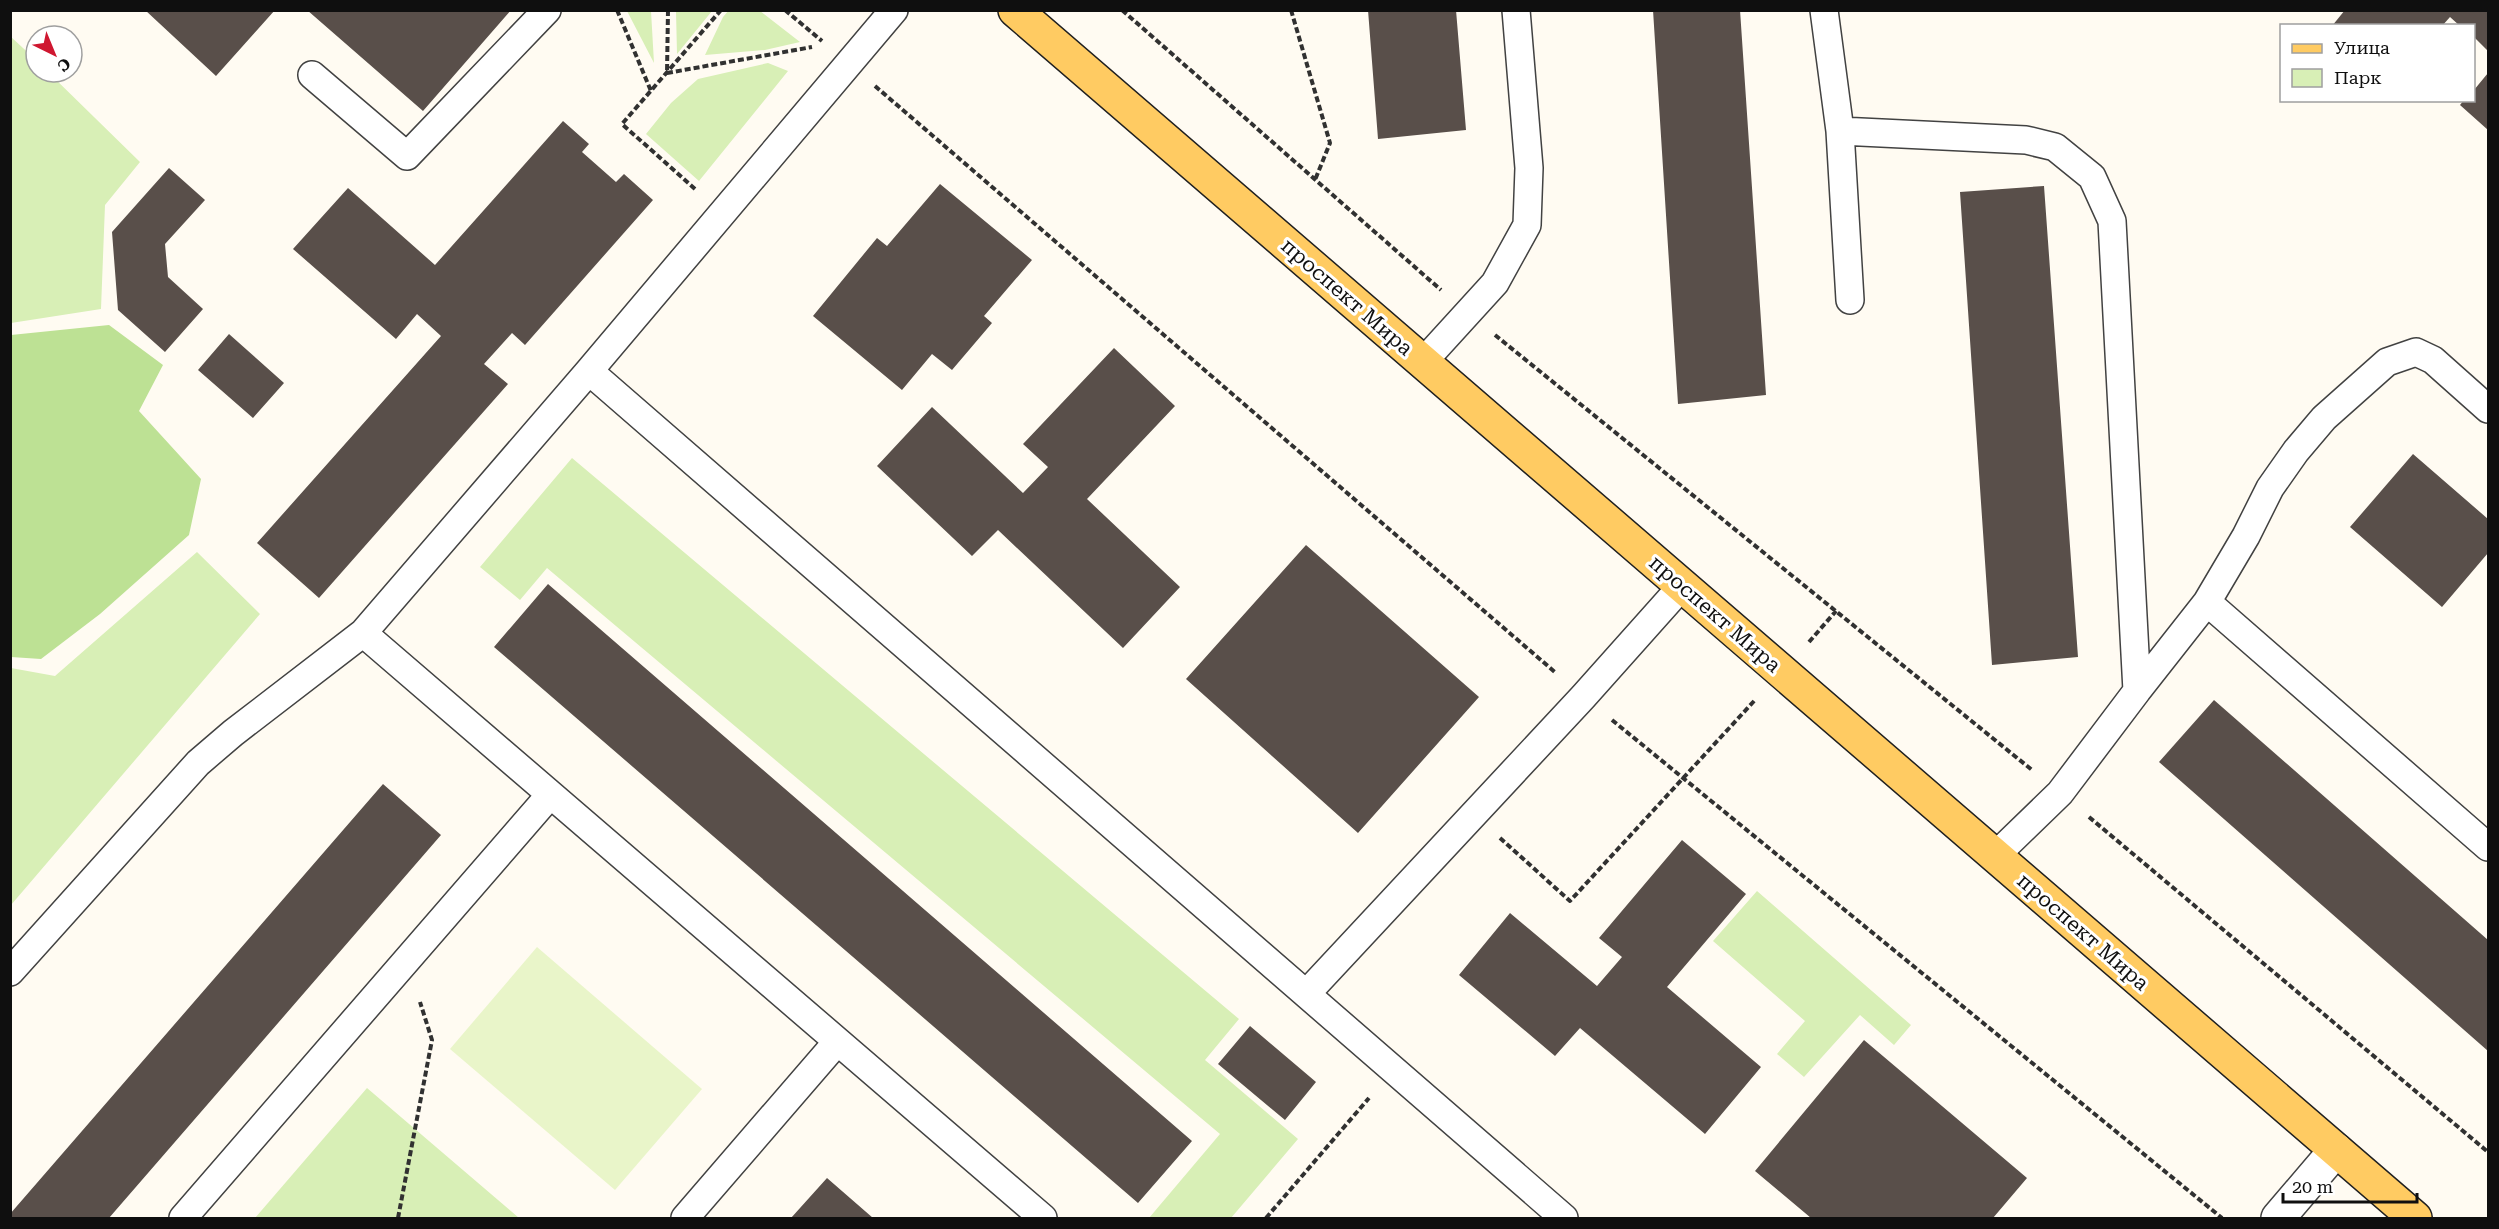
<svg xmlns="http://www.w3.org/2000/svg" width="2499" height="1229" font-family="'Roboto Serif',serif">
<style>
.green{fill:#d8efb6}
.forest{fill:#bde194}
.pitch{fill:#e9f5c9}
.building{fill:#594f4a}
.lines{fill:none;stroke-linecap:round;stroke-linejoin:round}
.service-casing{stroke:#424242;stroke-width:30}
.minor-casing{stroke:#424242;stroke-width:36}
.primary-casing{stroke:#202020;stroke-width:36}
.path{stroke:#313131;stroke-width:4;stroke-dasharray:6 3;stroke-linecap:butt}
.service{stroke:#fff;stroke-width:27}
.minor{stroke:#fff;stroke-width:33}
.primary{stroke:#ffcb62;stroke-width:33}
.labels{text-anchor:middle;stroke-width:6;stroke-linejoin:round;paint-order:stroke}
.street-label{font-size:21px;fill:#0f0f0f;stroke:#fff}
</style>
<rect width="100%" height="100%" fill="#fffbf2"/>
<!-- green -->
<path class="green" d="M729 10 760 11 800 42 765 50 705 55 723 17Z
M627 11H651L654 63Z
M676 11H712L677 54Z
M10 36 36 60V72H48L140 162 105 205 101 309 11 323Z
M768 63 788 71 699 181 646 134 671 103 698 79Z
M572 458 1239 1019 1205 1060 1298 1139 1231 1218H1149L1220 1134 547 568 520 600 480 567Z
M197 552 260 614 11 905V668L55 676Z
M1757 891 1911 1025 1894 1045 1860 1015 1804 1077 1777 1054 1805 1021 1713 941Z
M367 1088 519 1218H255Z"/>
<!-- forest -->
<path class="forest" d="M109 325 163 365 139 411 201 479 189 535 100 614 41 659 11 657V335Z"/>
<!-- pitch -->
<path class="pitch" d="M537 947 702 1089 615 1190 450 1049Z"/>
<!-- building -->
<path class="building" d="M145 10H275L216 76Z
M307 10H511L423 111Z
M1368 10H1456L1466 130 1378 139Z
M1653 10H1740L1766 395 1678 404Z
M2345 10H2488V51L2474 37V26H2460L2450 17 2442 26H2332Z
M2488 73V130L2460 105 2464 100H2474V90Z
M563 121 589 144 582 152 616 182 624 174 653 200 525 345 512 333 484 364 508 384 319 598 257 543 441 336 417 314 396 339 293 249 348 188 435 265Z
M169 168 205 200 165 244 168 277 203 309 165 352 118 310 112 232Z
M940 184 1032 260 984 316 992 323 952 370 932 354 902 390 813 316 877 238 887 246Z
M2044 186 2078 657 1992 665 1960 192Z
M229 334 284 383 253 418 198 370Z
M1114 348 1175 406 1087 499 1180 587 1123 648 998 530 972 556 877 466 932 407 1023 493 1048 467 1023 444Z
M2413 454 2488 519V553L2442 607 2350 527Z
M1306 545 1479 697 1358 833 1186 679Z
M548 584 1192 1141 1138 1203 494 647Z
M2214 700 2488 940V1051L2159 762Z
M383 784 441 835 109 1218H10V1214Z
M1682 840 1746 894 1667 987 1761 1067 1705 1134 1580 1028 1555 1056 1459 975 1510 913 1597 986 1622 957 1599 938Z
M1250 1026 1316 1082 1285 1120 1218 1064Z
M1864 1040 2027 1178 1993 1218H1811L1755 1171Z
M827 1178 873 1218H791Z"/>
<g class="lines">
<defs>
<path id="service" d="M1824 10 1840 131 2026 140 2055 147 2092 177 2112 221 2137 691 2060 793 1995 856
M312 75 407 156 547 10
M1840 131 1850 300
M1423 362 1495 283 1527 225 1529 168 1516 10
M589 371 1564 1218
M2207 602 2246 536 2270 488 2296 451 2324 418 2387 362 2416 352 2433 360 2488 409
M363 633 1043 1218
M2137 691 2207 602 2488 847
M10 972 198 763 233 733 363 633 589 371 894 10
M1307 993 1583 697 1682 586
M183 1218 550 795
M685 1218 837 1042"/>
<path id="minor" d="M2278 1218 2336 1150"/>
<path id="primary" d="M1015 10 2415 1218"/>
</defs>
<!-- service casing -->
<use href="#service" class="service-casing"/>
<!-- minor casing -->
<use href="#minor" class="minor-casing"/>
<!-- primary casing -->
<use href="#primary" class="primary-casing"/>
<!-- path -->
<path class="path" d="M617 10 651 91
M668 10 667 73 812 47
M785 10 822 41
M1122 10 1441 290
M1291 10 1330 143 1315 180
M875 86 1556 673
M695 189 622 124 721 10
M1495 335 2032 770
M1809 642 1836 611
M1612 720 2222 1218
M2089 817 2488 1152
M1500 838 1570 901 1755 700
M398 1218 432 1040 420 1002
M1266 1218 1369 1098"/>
<!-- service -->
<use href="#service" class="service"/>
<!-- minor -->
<use href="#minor" class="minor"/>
<!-- primary -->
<use href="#primary" class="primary"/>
</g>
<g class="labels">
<!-- street labels -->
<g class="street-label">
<text transform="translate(1347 297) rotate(41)" y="7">проспект Мира</text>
<text transform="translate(1715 614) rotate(41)" y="7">проспект Мира</text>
<text transform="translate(2083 932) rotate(41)" y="7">проспект Мира</text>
</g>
</g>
<!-- border -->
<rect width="2499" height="1229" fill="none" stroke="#0f0f0f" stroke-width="24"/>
<!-- legend -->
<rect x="2280" y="24" width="195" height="78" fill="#ffffff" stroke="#9f9f9f" stroke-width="1.5"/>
<rect x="2292" y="44" width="30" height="9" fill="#ffcb62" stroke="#9f9f9f" stroke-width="1.5"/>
<text x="2334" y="54" font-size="18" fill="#0f0f0f">Улица</text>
<rect x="2292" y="69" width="30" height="18" fill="#d8efb6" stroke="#9f9f9f" stroke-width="1.5"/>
<text x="2334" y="84" font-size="18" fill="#0f0f0f">Парк</text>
<!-- north arrow -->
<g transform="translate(54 54) rotate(137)"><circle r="28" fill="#ffffff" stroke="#9f9f9f" stroke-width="1.5"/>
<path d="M0-4.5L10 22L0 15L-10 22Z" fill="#cf1730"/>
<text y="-9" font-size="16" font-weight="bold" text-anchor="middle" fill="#0f0f0f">С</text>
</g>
<!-- scale -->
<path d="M2283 1193v9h134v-9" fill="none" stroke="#0f0f0f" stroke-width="3"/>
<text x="2292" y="1193" font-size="18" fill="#0f0f0f" stroke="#ffffff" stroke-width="4.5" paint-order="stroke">20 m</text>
</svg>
